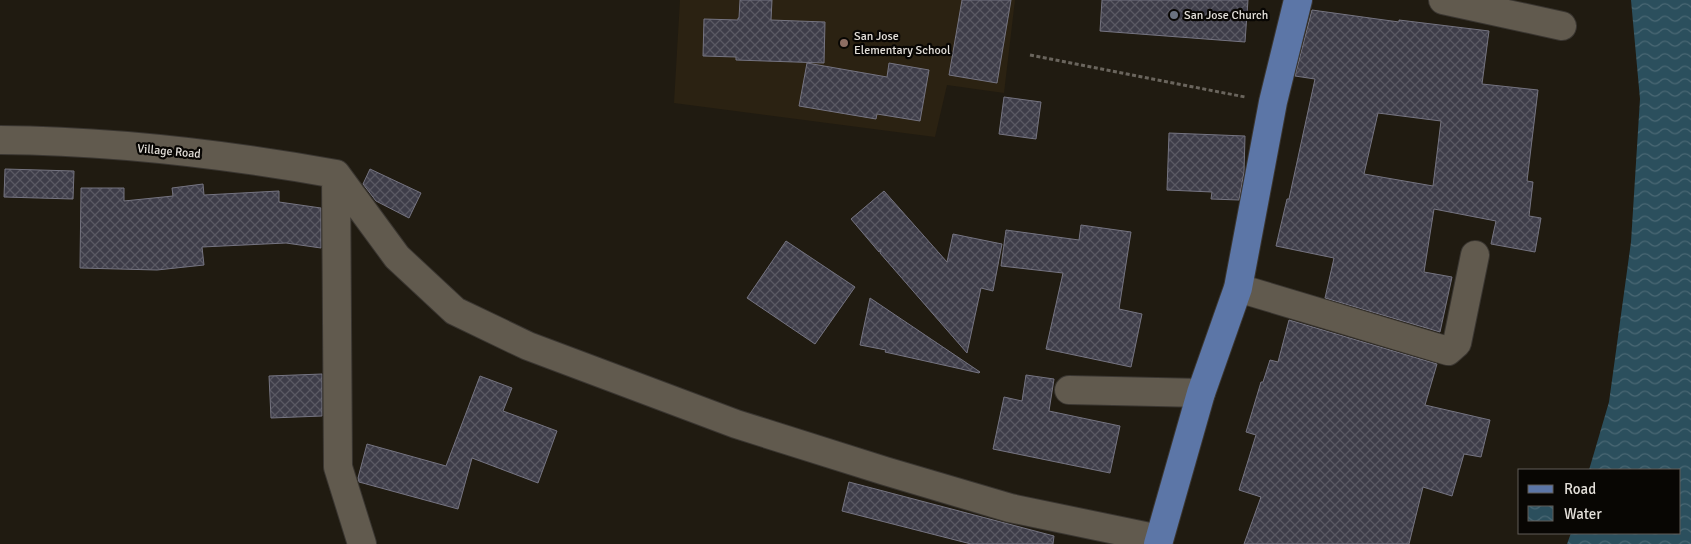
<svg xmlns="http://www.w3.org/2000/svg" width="1691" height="544" font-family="Signika,sans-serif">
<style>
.built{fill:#2b2212}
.water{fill:url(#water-waves)}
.building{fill:url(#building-cross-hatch);stroke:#757481;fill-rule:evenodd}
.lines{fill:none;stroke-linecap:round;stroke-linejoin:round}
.minor-casing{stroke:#3a3631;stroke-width:30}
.major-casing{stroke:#3a3631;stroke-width:30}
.path{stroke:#6a655d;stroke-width:3;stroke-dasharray:4 2.5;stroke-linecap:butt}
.minor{stroke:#615a4e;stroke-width:28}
.major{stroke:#5c76a7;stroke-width:28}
.worship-dot{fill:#6b7280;stroke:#080603;stroke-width:2}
.education-dot{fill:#8d6e63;stroke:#080603;stroke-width:2}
.labels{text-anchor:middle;stroke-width:4.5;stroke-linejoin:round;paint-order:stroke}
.poi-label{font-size:12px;fill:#e3dfd9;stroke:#080603;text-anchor:start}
.street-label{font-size:12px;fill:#e3dfd9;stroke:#080603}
</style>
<defs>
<pattern id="water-waves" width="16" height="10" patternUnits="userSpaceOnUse" patternTransform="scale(1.25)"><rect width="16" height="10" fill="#2b4f5d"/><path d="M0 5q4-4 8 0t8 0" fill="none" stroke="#4a6874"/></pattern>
<pattern id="building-cross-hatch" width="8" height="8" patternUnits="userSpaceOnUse" patternTransform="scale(1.25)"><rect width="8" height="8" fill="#3e3d49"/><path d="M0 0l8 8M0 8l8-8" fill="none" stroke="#5a5963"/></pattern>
</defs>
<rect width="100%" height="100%" fill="#201b11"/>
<!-- built -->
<path class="built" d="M680 0H1015L1004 93 947 85 935 137 674 103Z"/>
<!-- water -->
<path class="water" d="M1631 0H1691V544H1567L1571 533H1680V470H1589L1609 402 1631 242 1640 99Z"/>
<!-- building -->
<path class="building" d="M740 0H772L771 20 825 22 824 63 736 60V57L703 56 704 19 738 20V18H739Z
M962 0H1011L997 83 949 75Z
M1102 0H1248L1245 42 1100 31Z
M1312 10 1399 22V20L1489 31 1482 84 1538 90 1527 181 1533 182 1529 216 1541 218 1535 252 1491 244 1496 221 1434 209 1424 272 1452 277 1440 332 1325 298 1334 258 1276 246 1287 199H1289L1315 79 1295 76ZM1378 113 1441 121 1433 186 1364 174Z
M807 63 887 77 889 63 929 70 920 121 877 114 876 119 799 106Z
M1004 97 1041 102 1036 139 999 134Z
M1169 133 1245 136 1244 172 1239 200 1211 199 1212 192 1167 190Z
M5 169 74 171 73 199 4 197Z
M370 169 421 193 409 218 376 201 363 184Z
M203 184 204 195 279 191V202L321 208V248L286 243 202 247 204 265 157 270 80 268 81 188H124V201L173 196 172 188Z
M884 191 947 262 953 234 1002 244 993 291 981 288 967 353 880 253 881 249 879 252 851 219Z
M1081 225 1131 232 1119 309 1142 314 1131 367 1046 349 1063 273 1001 266 1006 230 1079 240Z
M786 241 855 287 815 344 747 298Z
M870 298 980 372 979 373 885 352 886 350 860 345Z
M1289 320 1437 364 1425 405 1490 420 1481 457 1464 454 1452 496 1423 487 1409 544H1244L1261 497 1239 490 1256 435 1246 432 1261 382H1263L1270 360 1278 362Z
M322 374V416L271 418 269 376Z
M1026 375 1054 379 1049 411 1120 426 1110 473 993 449 1004 397 1022 401Z
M480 376 512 388 503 411 557 431 538 483 472 458 458 509 359 482 358 478 367 444 446 466Z
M849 482 1054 536 1053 544H971L842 511Z"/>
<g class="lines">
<defs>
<path id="minor" d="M1443 0 1562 26
M0 140C112 141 225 154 336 174
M336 174 397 257 455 311 528 346 736 424 885 471 1010 508 1159 539
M336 174 338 467 362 544
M1238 288 1448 351 1457 343 1475 255
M1069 390 1201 393"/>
<path id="major" d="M1158 544 1201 393 1238 288 1273 102 1298 0"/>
</defs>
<!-- minor casing -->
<use href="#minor" class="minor-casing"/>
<!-- major casing -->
<use href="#major" class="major-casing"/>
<!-- path -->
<path class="path" d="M1030 55 1245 97"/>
<!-- minor -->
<use href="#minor" class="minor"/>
<!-- major -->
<use href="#major" class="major"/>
</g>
<!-- markers -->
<circle class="worship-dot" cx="1174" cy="15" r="5"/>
<circle class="education-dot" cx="844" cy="43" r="5"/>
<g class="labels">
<!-- poi labels -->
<g class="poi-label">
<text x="1184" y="19">San Jose Church</text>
<text x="854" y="40">San Jose<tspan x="854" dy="14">Elementary School</tspan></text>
</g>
<!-- street labels -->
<g class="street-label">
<text transform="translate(169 151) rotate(5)" y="4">Village Road</text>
</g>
</g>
<!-- legend -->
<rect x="1518" y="469" width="162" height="65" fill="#080603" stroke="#605d59"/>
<rect x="1528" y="485" width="25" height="8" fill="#5c76a7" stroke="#605d59"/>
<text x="1564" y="494" font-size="15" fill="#e3dfd9">Road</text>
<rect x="1528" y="506" width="25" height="15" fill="url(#water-waves)" stroke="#605d59"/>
<text x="1564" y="519" font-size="15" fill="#e3dfd9">Water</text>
</svg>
